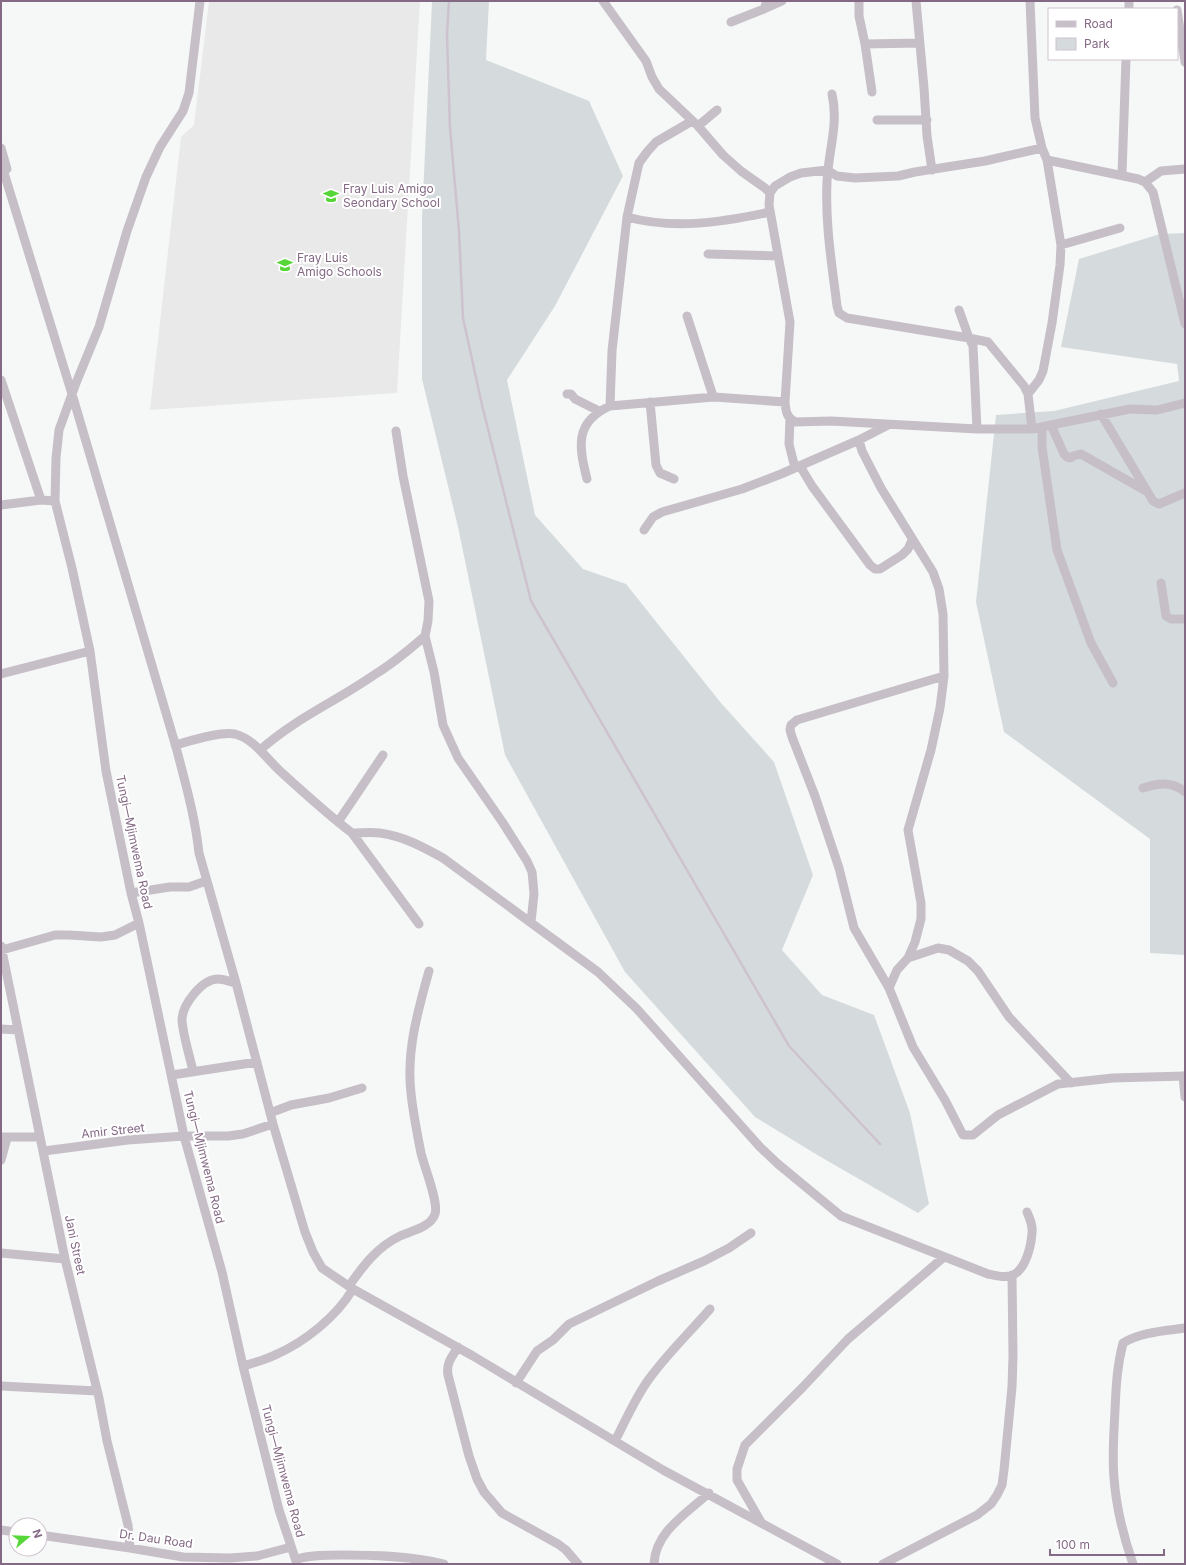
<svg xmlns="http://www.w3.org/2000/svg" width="1186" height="1565" font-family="Inter,sans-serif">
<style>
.built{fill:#e9e9ea}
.green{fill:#d5dbdc}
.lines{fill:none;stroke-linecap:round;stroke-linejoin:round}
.stream{stroke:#cdc2ce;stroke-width:2.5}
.minor{stroke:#c7bfc7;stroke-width:9}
.labels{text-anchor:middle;stroke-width:4;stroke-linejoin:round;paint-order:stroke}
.poi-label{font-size:12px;fill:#846984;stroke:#fff;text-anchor:start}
.street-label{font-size:12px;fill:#846984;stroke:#fff}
</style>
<rect width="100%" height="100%" fill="#f6f8f7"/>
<!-- built -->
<path class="built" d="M209 1H420L397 393 150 410 181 137 194 125Z"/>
<!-- green -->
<path class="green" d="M432 1H489L486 60 589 101 623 176 555 306 507 380 535 515 583 569 626 584 721 703 774 762 813 875 782 950 822 995 874 1015 910 1113 929 1204 918 1213 819 1156 755 1117 625 972 505 755 458 527 422 379V217Z
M1185 233V955L1150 953V839L1004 732 976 602 996 415 1054 411 1179 381 1177 364 1061 347 1079 259 1160 234Z"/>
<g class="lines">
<!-- stream -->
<path class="stream" d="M449 1 447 35 450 128 459 231 463 318 482 405 531 601 789 1046 880 1144"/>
<!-- minor -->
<path class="minor" d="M200 1 189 93 183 111 160 147 146 177 127 231 99 327 76 383 59 430 56 458 55 501 72 568 90 651 106 771 131 893 139 923 184 1136 222 1272 243 1366 279 1510 297 1564
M603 1 646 61 652 77 659 89 698 126 723 155 741 171 765 188 770 193
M859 1V16L865 44 872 92
M916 1 924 88 927 136 932 170
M764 9 782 1
M1129 9V1
M1177 10 1185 62
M731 22 764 9 767 1
M865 44 920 43
M832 94C839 125 828 152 827 182 825 224 832 265 837 306L839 313 847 318 969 338 973 346 977 429
M877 120H927
M698 126 717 110
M1 148 7 169
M1042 148 985 161 915 172 898 176 855 178 837 176 827 170 801 173 790 177 775 186 770 193 769 205 790 322 785 402C786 411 786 417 795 422L831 421 977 429H1032L1051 425 1064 454 1067 457 1070 458 1073 456 1081 454 1146 491
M1047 160 1138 179 1145 182 1153 192 1185 324
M1 163 72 394 176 747C185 782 195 816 199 853L236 983 273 1124 305 1232 313 1252 322 1268 353 1289 473 1356 663 1470 837 1564
M1122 174 1126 59
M1145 182 1161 171 1185 169
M627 217C675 230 723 222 770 212
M1061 245 1120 228
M708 254 778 256
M959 310 969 338 988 342 1024 386 1028 394 1032 429
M687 316 712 393 714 397 785 402
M1 380 41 500
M567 394H571L575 399 599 411
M1028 394 1039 380 1043 371 1052 323 1060 265 1061 245 1047 160 1042 148 1035 118 1030 1
M650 402 656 465 660 473 674 479
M610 406 612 351 627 217 639 163 647 152 656 142 692 121
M1101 414 1153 501 1159 504 1185 493
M790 419 789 444 795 468
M888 425 859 440 862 451 881 488 933 572 939 589 943 614 944 676 940 708 931 750 908 830 921 903V919L915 942 908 958 897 970 889 988
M1051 425 1130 409 1157 410 1185 403
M1042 427V447L1057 550 1091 643 1113 683
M396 431 403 476 429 601 428 621 425 636 434 672 443 725 458 758 503 823 527 861 532 872 533 882 534 894 531 922
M800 466 812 486 870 565 875 569H880L902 555 908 549 912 540
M587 479C579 447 574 422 610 406L714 397
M1 505 41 500 55 501
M644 530 653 517 662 512 742 489 781 474 859 440
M1161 583 1166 616 1171 619H1185
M1 674 90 651
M944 676 797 720 791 725 790 730 792 737 815 796 839 868 854 928 889 988 913 1047 945 1100 963 1135H973L998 1115 1058 1084 1113 1078 1185 1076
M175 745C190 741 221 731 235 734 254 739 266 758 280 771 303 792 327 814 352 833L419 924
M260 750C296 718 335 702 374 675 392 664 409 650 425 636
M1143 788C1158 783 1172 781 1185 792
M338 822 383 755
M352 833C361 833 371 832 380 833 403 836 423 847 443 858L598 972 637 1009 760 1147 778 1164 841 1216 988 1274C997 1276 1004 1278 1013 1275 1026 1269 1031 1246 1032 1233 1033 1226 1030 1219 1027 1212
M131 893 170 887H189L206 881
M1 946 65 1259 99 1398 107 1441 128 1525 130 1548
M2 950 55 935H69L101 937 115 935 139 923
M908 958 938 948 949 950 968 961 978 971 1009 1017 1071 1083
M1 1029 18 1030
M193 1071C190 1057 182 1032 182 1019 183 1004 202 979 218 979 224 979 230 982 236 983
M172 1075 257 1062
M1183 1076 1185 1097
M270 1113 291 1105 329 1098 362 1088
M1 1137H39
M44 1151 128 1140 184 1136H228L243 1134 273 1124
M1 1160 7 1138
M1 1253 65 1259
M349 1286C363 1266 377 1247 400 1236 411 1231 431 1227 435 1214 439 1203 424 1166 421 1153 417 1133 413 1113 411 1093 406 1052 418 1010 429 971
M458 1347C452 1357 446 1363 448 1375L469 1456 477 1479 484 1492 502 1513 558 1544 566 1550 578 1564
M243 1366C253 1363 265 1360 275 1355 305 1342 336 1317 353 1289
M516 1383 537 1351 553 1340 569 1324 658 1281 704 1261 729 1248 751 1233
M1 1386 97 1391
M615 1441C626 1420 635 1398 649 1379 667 1354 690 1332 710 1309
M761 1522 737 1480V1469L745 1445 803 1387 848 1339 944 1257
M1 1530 16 1532
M40 1535 130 1548 183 1557 230 1558 257 1556 291 1547
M296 1559C311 1555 326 1555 342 1555 376 1555 411 1556 444 1564
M654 1564C655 1532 687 1513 709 1493
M883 1564 977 1515 991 1504 997 1495 1002 1485 1004 1470 1012 1387 1013 1356 1012 1275
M1133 1564C1124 1538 1116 1505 1114 1478 1112 1455 1114 1432 1115 1410 1116 1387 1117 1366 1123 1343 1141 1332 1164 1331 1185 1328"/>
</g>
<!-- icons -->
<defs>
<symbol id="school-bare" viewBox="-9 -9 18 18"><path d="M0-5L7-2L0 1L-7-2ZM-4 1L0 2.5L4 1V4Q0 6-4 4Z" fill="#56d637" stroke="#fff" stroke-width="2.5" paint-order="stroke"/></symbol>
</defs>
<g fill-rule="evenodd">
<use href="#school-bare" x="320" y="185" width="22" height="22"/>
<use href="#school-bare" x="274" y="254" width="22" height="22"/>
</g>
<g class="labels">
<!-- poi labels -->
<g class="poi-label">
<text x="343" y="193">Fray Luis Amigo<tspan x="343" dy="14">Seondary School</tspan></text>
<text x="297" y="262">Fray Luis<tspan x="297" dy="14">Amigo Schools</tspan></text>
</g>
<!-- street labels -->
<g class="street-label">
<text transform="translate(134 842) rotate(78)" y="4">Tungi—Mjimwema Road</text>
<text transform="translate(113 1131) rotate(-6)" y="4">Amir Street</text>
<text transform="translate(204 1157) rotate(76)" y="4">Tungi—Mjimwema Road</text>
<text transform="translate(75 1245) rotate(78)" y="4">Jani Street</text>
<text transform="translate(283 1471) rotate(75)" y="4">Tungi—Mjimwema Road</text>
<text transform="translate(156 1539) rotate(8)" y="4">Dr. Dau Road</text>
</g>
</g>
<!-- border -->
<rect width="1186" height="1565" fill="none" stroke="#846984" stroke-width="4"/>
<!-- legend -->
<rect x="1048" y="8" width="130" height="52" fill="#ffffff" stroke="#cec3ce"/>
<rect x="1056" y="21" width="20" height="6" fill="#c7bfc7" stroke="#cec3ce"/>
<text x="1084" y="28" font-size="12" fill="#846984">Road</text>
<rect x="1056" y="38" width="20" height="12" fill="#d5dbdc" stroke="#cec3ce"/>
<text x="1084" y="48" font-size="12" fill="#846984">Park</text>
<!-- north arrow -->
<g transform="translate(28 1537) rotate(71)"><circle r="19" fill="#ffffff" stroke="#cec3ce"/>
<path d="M0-3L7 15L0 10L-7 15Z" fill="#56d637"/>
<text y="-6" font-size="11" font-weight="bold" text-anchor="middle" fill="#846984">N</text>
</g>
<!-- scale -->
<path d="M1050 1549v6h114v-6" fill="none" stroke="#846984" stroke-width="2"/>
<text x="1056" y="1549" font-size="12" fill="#846984" stroke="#ffffff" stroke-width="3" paint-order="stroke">100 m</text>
</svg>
